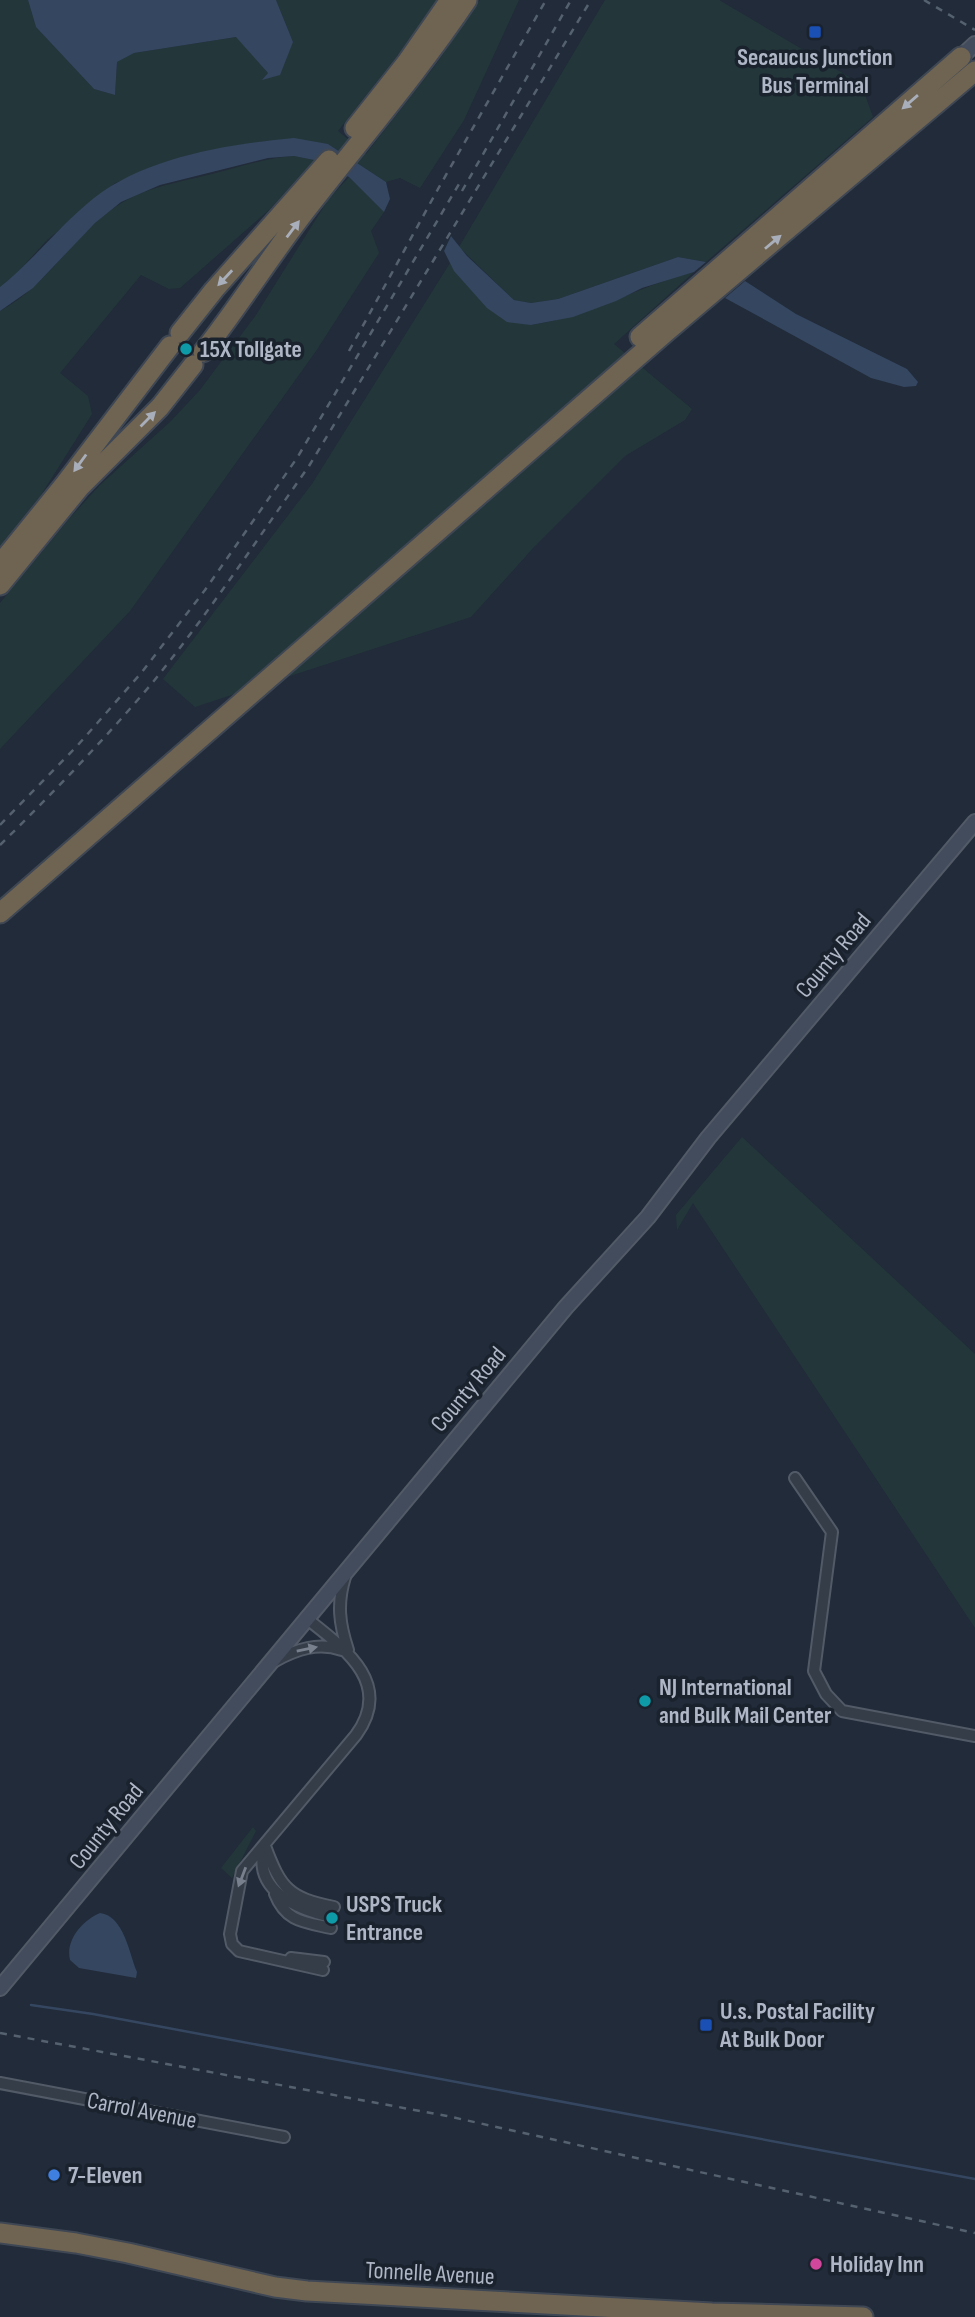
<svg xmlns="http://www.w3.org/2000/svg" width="975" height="2317" font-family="'Sofia Sans Condensed',sans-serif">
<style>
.green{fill:#23373a}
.water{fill:#354660}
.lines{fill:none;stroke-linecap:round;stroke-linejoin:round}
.stream{stroke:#354660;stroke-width:2.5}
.street-casing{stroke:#525a67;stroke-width:14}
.secondary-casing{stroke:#525a67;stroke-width:18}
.highway-casing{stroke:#3f4754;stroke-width:23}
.street{stroke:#353d49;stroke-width:10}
.secondary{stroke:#434c5c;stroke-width:14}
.highway{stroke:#6f6452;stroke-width:19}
.rail{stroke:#566170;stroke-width:2.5;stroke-dasharray:7 7;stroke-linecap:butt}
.oneway{fill:#a9afba}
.oneway2{fill:#78808e}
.transit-dot{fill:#1a4fb4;stroke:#1a222e;stroke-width:2.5}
.culture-dot{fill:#0f9aa8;stroke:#1a222e;stroke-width:2.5}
.shop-dot{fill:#3f7fe0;stroke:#1a222e;stroke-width:2.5}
.hotel-dot{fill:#d1479c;stroke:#1a222e;stroke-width:2.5}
.labels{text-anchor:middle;stroke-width:7;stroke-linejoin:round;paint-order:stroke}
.poi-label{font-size:24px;font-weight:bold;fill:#afb7c6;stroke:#1a222e;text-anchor:start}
.street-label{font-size:24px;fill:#afb7c6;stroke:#1a222e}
</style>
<rect width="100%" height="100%" fill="#212b39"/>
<!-- green -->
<path class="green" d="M0 0H28L36 27 94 89 115 95 117 62 134 53 237 37 268 73 264 79 293 42 276 0H438L409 41 338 131 366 154 437 63 480 0H519L464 120 420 188 400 178 386 182 328 144 265 141 189 155 115 183 46 241 17 273 0 287Z
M605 0H719L861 84 873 117 706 262 678 257 558 299 531 303 514 300 459 247Z
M294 156 314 160 270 209 180 288 169 289 141 275 60 373 88 396 92 414 41 495 0 546V311C38 291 63 253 94 224 134 187 166 186 216 173 242 166 267 158 294 156Z
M349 177 384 212 371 231 379 253 316 351 130 611 0 749V603L69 519 100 485 170 422 200 390 256 315 328 200Z
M450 263C466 292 504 308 531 325 589 317 638 286 694 272L614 344 692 409 685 420 625 456 534 547 471 617 195 707 163 679 312 484Z
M742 1137 975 1354V1628L693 1203 677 1230 676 1215Z
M253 1827 256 1831 232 1878 221 1868Z"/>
<!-- water -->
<path class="water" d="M28 0H276L293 42 280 75 262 80 268 73 236 37 134 53 117 62 115 95 94 89 36 27Z
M294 138 328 144 386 182 390 199 384 212 349 177 314 160 294 156 268 158 160 185 121 202 95 223 33 288 0 311V287C34 260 60 225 94 198 146 157 229 144 294 138Z
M451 236 467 256 514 300 531 303 558 299 678 257 706 262 694 272 642 288 616 301 573 317 531 325 507 322 487 308 454 271 444 251Z
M745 281 796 314 907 369 918 382 916 386 904 387 871 378 725 298Z
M100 1913C124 1916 129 1953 137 1972L136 1978 79 1968 70 1960C65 1940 83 1920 100 1913Z"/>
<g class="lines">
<!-- stream -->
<path class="stream" d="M31 2005 93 2014 975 2179"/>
<defs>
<path id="street" d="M795 1478 832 1532 814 1671 826 1694 842 1711 975 1736
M345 1577C337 1603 339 1623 348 1650
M306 1618C344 1648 394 1683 356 1735L242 1871 230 1934 232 1944 239 1951 323 1970
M275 1661C297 1649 318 1642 342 1650
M265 1846C251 1890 298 1910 332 1917
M265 1846C281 1889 289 1898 334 1907
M275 1894C286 1922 304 1922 331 1928
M291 1958 324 1962
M0 2083 284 2137"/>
<path id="secondary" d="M961 57 975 44
M0 1988 566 1307 648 1217 708 1138 975 822"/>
<path id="highway" d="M355 128 407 62 450 0
M180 333 214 290 329 160
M640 337 961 57
M203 352C240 305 271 255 307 209 361 139 418 73 467 0
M0 564 64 485 170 346
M0 585 80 487 160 407 193 365
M0 913 666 332 975 71
M0 2233 76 2243 128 2253 275 2287 307 2291 712 2313 863 2317"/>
</defs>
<!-- street casing -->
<use href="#street" class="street-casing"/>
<!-- secondary casing -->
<use href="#secondary" class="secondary-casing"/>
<!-- highway casing -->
<use href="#highway" class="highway-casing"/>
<!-- street -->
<use href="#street" class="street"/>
<!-- secondary -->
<use href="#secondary" class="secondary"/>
<!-- highway -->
<use href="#highway" class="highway"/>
<!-- rail -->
<path class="rail" d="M924 0 975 30
M462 191 571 0
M349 351 438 189 546 0
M0 825 78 745 142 672 205 590 297 458 462 179
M0 845C53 793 105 739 153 682 209 613 258 538 309 466L591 0
M0 2033 447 2116 975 2233"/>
</g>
<!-- one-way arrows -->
<defs><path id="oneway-solid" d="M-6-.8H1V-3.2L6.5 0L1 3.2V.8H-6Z" transform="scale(1.75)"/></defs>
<g class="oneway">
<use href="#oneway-solid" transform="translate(910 102) rotate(139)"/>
<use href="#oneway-solid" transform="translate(293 229) rotate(-53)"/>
<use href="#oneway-solid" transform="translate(773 242) rotate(-40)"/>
<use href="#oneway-solid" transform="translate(225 278) rotate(133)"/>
<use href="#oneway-solid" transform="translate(148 419) rotate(-45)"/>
<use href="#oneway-solid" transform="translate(80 463) rotate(126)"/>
</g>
<g class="oneway2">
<use href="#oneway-solid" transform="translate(307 1649) rotate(-12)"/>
<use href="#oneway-solid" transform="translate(242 1877) rotate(111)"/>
</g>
<!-- markers -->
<g class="transit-dot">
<rect x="808" y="25" width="14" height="14" rx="3.5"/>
<rect x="699" y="2018" width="14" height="14" rx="3.5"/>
</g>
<g class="culture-dot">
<circle cx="186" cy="349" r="7"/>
<circle cx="645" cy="1701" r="7"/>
<circle cx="332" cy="1918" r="7"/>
</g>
<circle class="shop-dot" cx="54" cy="2175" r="7"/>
<circle class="hotel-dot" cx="816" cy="2264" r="7"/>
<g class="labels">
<!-- poi labels -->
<g class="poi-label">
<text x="815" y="65" text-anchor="middle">Secaucus Junction<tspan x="815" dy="28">Bus Terminal</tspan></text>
<text x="200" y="357">15X Tollgate</text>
<text x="659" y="1695">NJ International<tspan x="659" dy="28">and Bulk Mail Center</tspan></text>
<text x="346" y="1912">USPS Truck<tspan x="346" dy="28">Entrance</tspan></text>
<text x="720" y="2019">U.s. Postal Facility<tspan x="720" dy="28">At Bulk Door</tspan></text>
<text x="68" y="2183">7-Eleven</text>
<text x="830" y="2272">Holiday Inn</text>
</g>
<!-- street labels -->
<g class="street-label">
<text transform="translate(833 955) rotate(-50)" y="8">County Road</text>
<text transform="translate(468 1389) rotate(-50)" y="8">County Road</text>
<text transform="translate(106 1826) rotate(-51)" y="8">County Road</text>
<text transform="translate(142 2110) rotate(11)" y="8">Carrol Avenue</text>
<text transform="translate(430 2273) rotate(3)" y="8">Tonnelle Avenue</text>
</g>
</g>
</svg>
